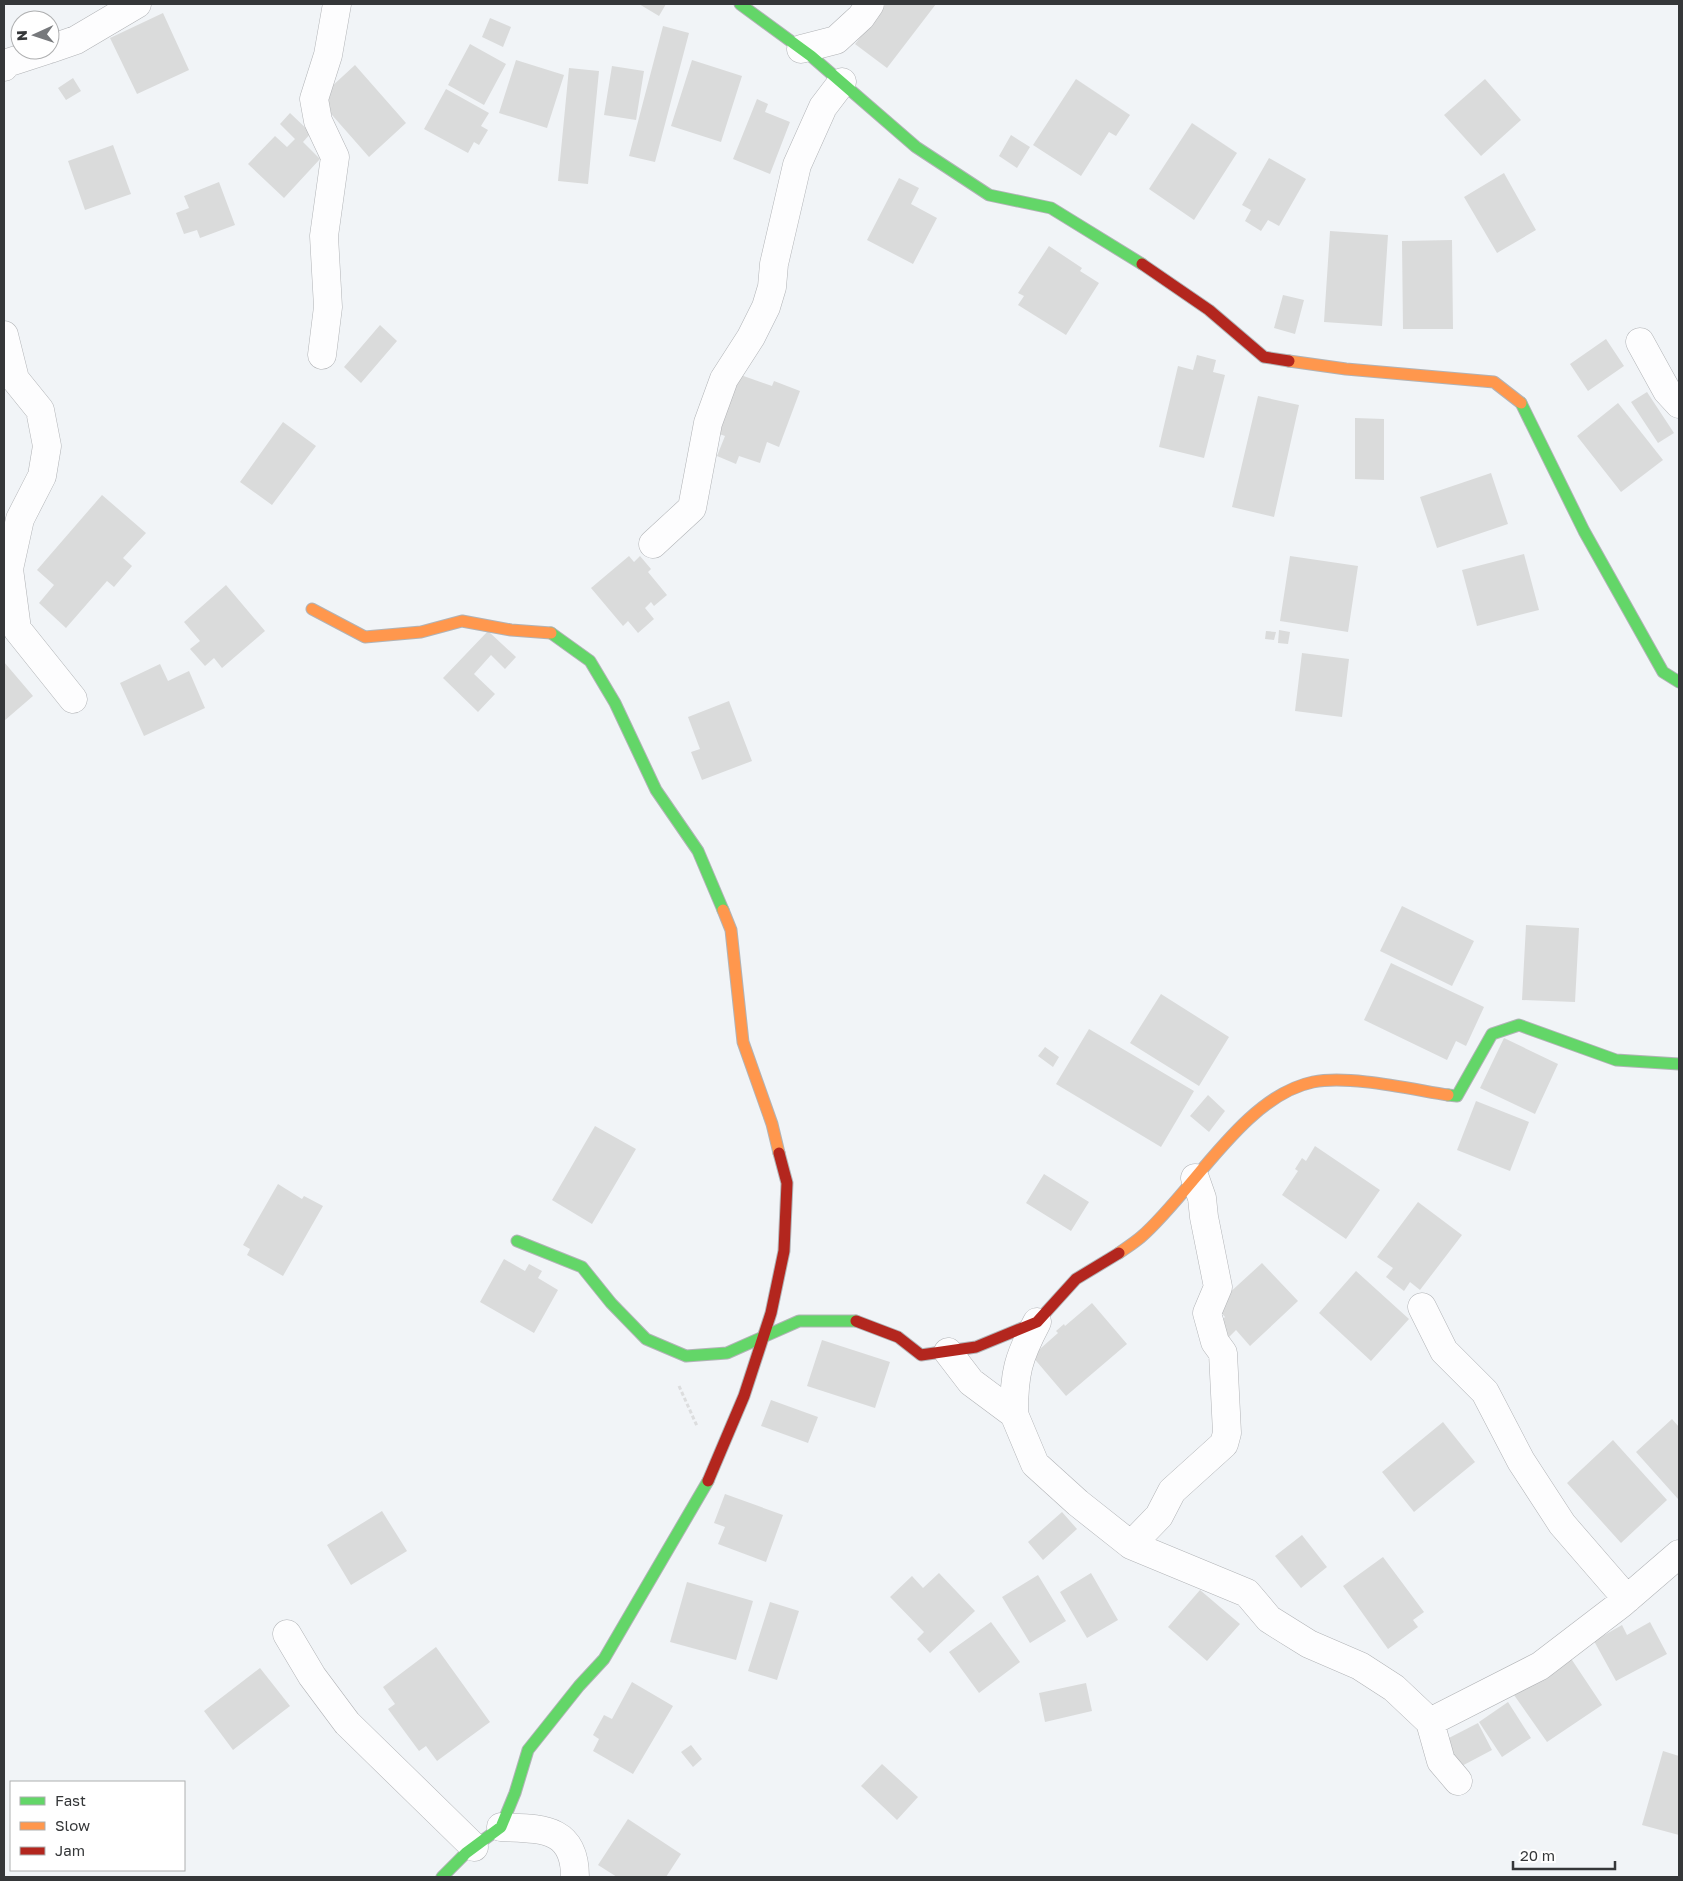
<svg xmlns="http://www.w3.org/2000/svg" width="1683" height="1881" font-family="'Golos Text',sans-serif">
<style>
.building{fill:#dadbdb}
.lines{fill:none;stroke-linecap:round;stroke-linejoin:round}
.street-casing{stroke:#b1b3b6;stroke-width:29}
.fast-casing{stroke:#b1b3b6;stroke-width:13}
.slow-casing{stroke:#b1b3b6;stroke-width:13}
.jam-casing{stroke:#b1b3b6;stroke-width:13}
.path{stroke:#dcddde;stroke-width:3;stroke-dasharray:4 2.5;stroke-linecap:butt}
.street{stroke:#fdfdfe;stroke-width:28}
.fast{stroke:#63d668;stroke-width:11}
.slow{stroke:#ff974d;stroke-width:11}
.jam{stroke:#b3261e;stroke-width:11}
</style>
<rect width="100%" height="100%" fill="#f1f4f7"/>
<!-- building -->
<path class="building" d="M639 4H666L659 16Z
M886 4H936L887 68 855 44Z
M163 13 189 70 137 94 110 38Z
M490 18 511 27 503 47 482 37Z
M663 26 689 33 655 162 629 156Z
M470 44 506 64 484 105 448 85Z
M516 60 564 75 547 128 499 113Z
M692 60 742 76 721 142 671 126Z
M355 65 406 123 369 157 318 99Z
M612 66 644 71 636 120 604 115Z
M569 68 599 71 588 184 558 181Z
M73 78 81 91 66 100 58 88Z
M1076 79 1130 115 1116 136 1109 132 1081 176 1033 145Z
M1485 79 1521 120 1481 156 1444 115Z
M446 89 489 113 481 126 488 130 479 145 474 142 468 153 424 129Z
M757 99 768 104 765 112 790 122 770 174 733 159Z
M290 113 311 133 303 142 320 159 284 198 248 164 275 136 287 147 295 139 280 124Z
M1192 123 1237 153 1194 220 1149 189Z
M1011 135 1030 147 1017 168 999 156Z
M113 145 131 194 85 210 68 161Z
M1269 158 1306 179 1279 226 1268 220 1261 231 1245 221 1251 210 1242 205Z
M1504 173 1536 230 1497 253 1464 197Z
M899 178 919 188 911 204 937 218 913 264 867 240Z
M219 182 235 225 200 238 197 230 184 234 176 213 189 208 184 196Z
M1330 231 1388 235 1382 326 1324 322Z
M1452 240 1453 329H1403L1402 241Z
M1049 246 1082 268 1080 271 1099 283 1066 335 1018 305 1024 296 1018 293Z
M1283 295 1304 300 1295 334 1274 328Z
M380 325 397 341 361 383 344 367Z
M1606 339 1624 366 1588 391 1570 364Z
M1197 355 1216 360 1213 372 1225 375 1204 458 1159 447 1178 366 1193 370Z
M735 373 772 386 774 381 800 391 779 447 767 442 760 463 739 456 736 464 717 456 725 436 714 432Z
M1647 392 1674 433 1658 443 1631 402Z
M1258 396 1299 405 1274 517 1232 507Z
M1618 403 1663 460 1621 492 1577 436Z
M1355 418 1384 419V480L1355 479Z
M283 422 316 446 272 505 240 482Z
M1491 473 1508 524 1437 548 1420 497Z
M102 495 146 533 123 558 132 566 114 587 107 581 66 628 39 603 54 585 37 570Z
M1524 554 1539 610 1477 626 1462 570Z
M629 556 634 562 640 556 651 569 648 572 667 595 654 606 651 602 645 608 654 619 638 633 628 621 623 626 591 588Z
M1290 556 1358 566 1348 632 1280 621Z
M226 585 265 631 222 668 214 658 205 666 190 649 200 641 184 622Z
M1279 630 1290 632 1288 644 1278 643Z
M488 631 516 657 505 669 491 655 474 674 495 694 478 712 443 678Z
M1266 631 1276 632 1274 640 1265 639Z
M1302 653 1349 659 1342 717 1295 711Z
M4 662 33 696 4 721Z
M160 664 168 681 189 671 205 708 144 736 120 683Z
M729 701 752 761 702 780 691 752 700 749 688 717Z
M1402 906 1474 941 1452 986 1380 951Z
M1526 925 1579 928 1575 1002 1522 1000Z
M1391 963 1484 1007 1466 1046 1456 1041 1447 1060 1364 1020Z
M1161 994 1229 1037 1199 1086 1130 1043Z
M1089 1029 1194 1091 1161 1147 1056 1084Z
M1504 1038 1558 1064 1535 1114 1480 1088Z
M1045 1047 1059 1057 1053 1067 1038 1056Z
M1208 1095 1225 1111 1209 1132 1190 1116Z
M1476 1101 1529 1122 1510 1171 1457 1150Z
M595 1126 636 1149 592 1224 552 1200Z
M1315 1146 1380 1190 1346 1239 1282 1195 1298 1171 1295 1169 1302 1158 1306 1161Z
M1044 1174 1089 1202 1071 1231 1026 1203Z
M278 1184 302 1199 304 1196 323 1206 283 1276 247 1255 250 1249 243 1245Z
M1418 1202 1462 1235 1420 1290 1410 1282 1404 1291 1386 1277 1393 1268 1377 1257Z
M504 1259 525 1271 529 1264 542 1271 538 1278 558 1290 534 1333 480 1302Z
M1262 1263 1298 1301 1250 1346 1236 1330 1227 1339 1216 1326 1225 1317 1215 1306Z
M1356 1271 1409 1319 1371 1361 1319 1313Z
M1092 1303 1127 1344 1066 1396 1032 1356 1058 1333 1056 1331 1064 1324 1065 1326Z
M822 1340 890 1362 875 1408 807 1386Z
M771 1400 818 1417 808 1443 761 1426Z
M1672 1419 1679 1427 1678 1499 1636 1452Z
M1443 1422 1475 1462 1414 1512 1382 1472Z
M1613 1440 1667 1500 1621 1543 1567 1483Z
M725 1494 783 1515 766 1562 718 1544 725 1527 714 1523Z
M382 1511 407 1551 351 1585 327 1545Z
M1062 1512 1077 1529 1043 1560 1028 1542Z
M1302 1535 1327 1567 1301 1588 1275 1556Z
M1383 1557 1424 1612 1413 1620 1418 1627 1388 1649 1343 1586Z
M939 1573 975 1611 930 1653 917 1639 924 1632 890 1597 912 1576 923 1588Z
M1091 1573 1118 1620 1087 1638 1060 1592Z
M1038 1575 1066 1621 1030 1643 1002 1597Z
M687 1582 753 1601 736 1660 670 1642Z
M1200 1590 1240 1624 1207 1661 1168 1627Z
M770 1602 799 1611 777 1680 748 1671Z
M991 1622 1020 1662 979 1693 949 1652Z
M1650 1622 1667 1654 1616 1681 1594 1641 1622 1625 1627 1635Z
M436 1647 490 1722 437 1761 426 1746 419 1751 388 1709 395 1704 383 1687Z
M1570 1657 1602 1705 1547 1742 1514 1695Z
M260 1668 290 1706 233 1750 204 1711Z
M632 1682 673 1706 633 1774 593 1751 599 1739 593 1735 604 1715 612 1719Z
M1086 1683 1092 1711 1045 1722 1039 1693Z
M1508 1702 1531 1738 1502 1757 1479 1722Z
M1478 1723 1492 1750 1458 1768 1445 1740Z
M691 1745 702 1759 693 1767 681 1752Z
M1663 1751 1679 1756V1835L1642 1825Z
M882 1764 918 1797 897 1820 861 1786Z
M628 1819 681 1854 666 1877H617L598 1865Z"/>
<g class="lines">
<defs>
<path id="street" d="M50 49 76 40 137 4
M801 49 836 40 861 17 870 4
M4 67 7 63 47 50
M4 335 15 379 40 410 47 446 42 476 20 519 9 569 17 629 73 699
M1640 342 1667 391 1679 404
M322 355 328 307 324 236 335 157 318 121 314 99 328 55 337 4
M653 544 692 508 708 423 724 379 751 337 766 307 772 287 774 264 797 165 823 107 842 82
M1422 1307 1444 1351 1485 1392 1521 1461 1562 1524 1627 1599
M948 1352 971 1382 1014 1414 1035 1464 1078 1503 1131 1545 1247 1593 1269 1619 1309 1644 1360 1666 1394 1688 1430 1722 1441 1761 1458 1781
M1014 1414C1014 1373 1018 1358 1037 1322
M1131 1545 1159 1516 1172 1491 1224 1444 1227 1433 1223 1353 1215 1342 1207 1313 1218 1287 1204 1217 1202 1198 1195 1178
M287 1634 312 1676 347 1723 474 1847
M1430 1722 1540 1666 1621 1604 1679 1554
M501 1827C540 1829 575 1826 575 1877"/>
<path id="fast" d="M740 4 811 56 916 147 989 195 1051 208 1142 264
M1521 403 1584 531 1663 672 1679 682
M551 633 590 661 615 703 656 790 698 851 723 910
M1448 1095 1457 1096 1492 1034 1519 1025 1616 1060 1679 1064
M517 1241 582 1267 611 1303 646 1339 686 1356 727 1353 799 1321H856
M442 1877 466 1853 501 1827 515 1793 528 1750 579 1686 604 1659 708 1481"/>
<path id="slow" d="M1289 361 1346 369 1494 382 1521 403
M312 609 365 637 421 632 462 621 511 630 551 633
M723 910 731 930 743 1042 772 1124 779 1153
M1119 1253C1126 1248 1134 1243 1141 1237 1192 1193 1244 1096 1313 1082 1350 1075 1410 1089 1448 1095"/>
<path id="jam" d="M1142 264 1209 310 1264 357 1289 361
M856 1321 898 1337 921 1355 976 1347 1037 1322 1076 1279 1119 1253
M708 1481 744 1396 771 1313 784 1251 787 1183 779 1153"/>
</defs>
<!-- street casing -->
<use href="#street" class="street-casing"/>
<!-- fast casing -->
<use href="#fast" class="fast-casing"/>
<!-- slow casing -->
<use href="#slow" class="slow-casing"/>
<!-- jam casing -->
<use href="#jam" class="jam-casing"/>
<!-- path -->
<path class="path" d="M679 1386 697 1426"/>
<!-- street -->
<use href="#street" class="street"/>
<!-- fast -->
<use href="#fast" class="fast"/>
<!-- slow -->
<use href="#slow" class="slow"/>
<!-- jam -->
<use href="#jam" class="jam"/>
</g>
<!-- border -->
<rect width="1683" height="1881" fill="none" stroke="#353739" stroke-width="10"/>
<!-- legend -->
<rect x="10" y="1781" width="175" height="90" fill="#ffffff" stroke="#aeafb0"/>
<rect x="20" y="1797" width="25" height="8" fill="#63d668" stroke="#aeafb0"/>
<text x="55" y="1806" font-size="15" fill="#353739">Fast</text>
<rect x="20" y="1822" width="25" height="8" fill="#ff974d" stroke="#aeafb0"/>
<text x="55" y="1831" font-size="15" fill="#353739">Slow</text>
<rect x="20" y="1847" width="25" height="8" fill="#b3261e" stroke="#aeafb0"/>
<text x="55" y="1856" font-size="15" fill="#353739">Jam</text>
<!-- north arrow -->
<g transform="translate(35 35) rotate(267)"><circle r="24" fill="#ffffff" stroke="#aeafb0"/>
<path d="M0-4L9 19L0 12L-9 19Z" fill="#77797c"/>
<text y="-8" font-size="14" font-weight="bold" text-anchor="middle" fill="#353739">N</text>
</g>
<!-- scale -->
<path d="M1513 1861v8h102v-8" fill="none" stroke="#353739" stroke-width="2.5"/>
<text x="1520" y="1861" font-size="15" fill="#353739" stroke="#ffffff" stroke-width="4" paint-order="stroke">20 m</text>
</svg>
